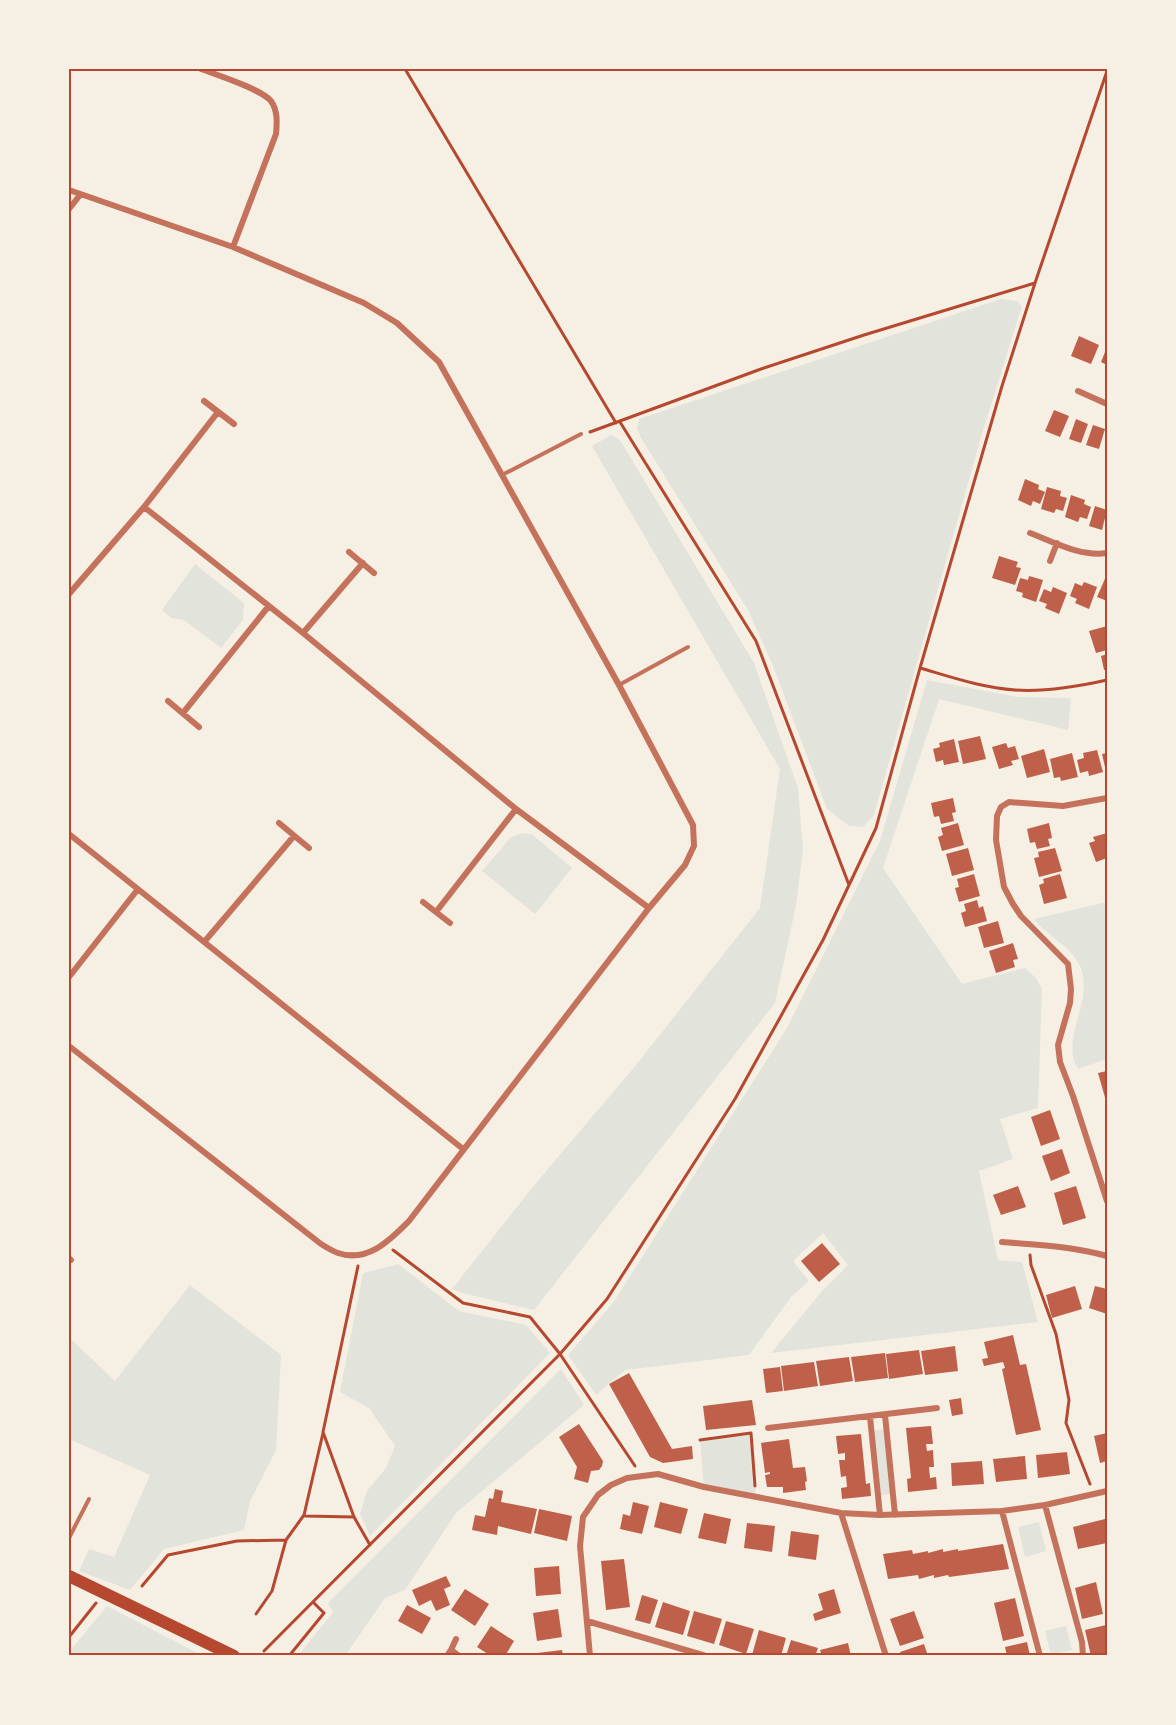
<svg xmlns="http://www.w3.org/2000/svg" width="1176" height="1725" font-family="Mulish,sans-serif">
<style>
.green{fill:#e2e4dc}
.building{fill:#bf614a}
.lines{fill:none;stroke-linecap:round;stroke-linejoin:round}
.path{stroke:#b5482f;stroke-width:3}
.service{stroke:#c5725c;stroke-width:4}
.minor{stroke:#c5725c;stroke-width:6}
.secondary{stroke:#b5482f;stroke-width:12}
.neatline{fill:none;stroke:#b5482f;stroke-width:2}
</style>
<rect width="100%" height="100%" fill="#f6efe4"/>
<!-- green -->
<path class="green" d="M1001 299 1017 301 1022 306 982 434 874 815 863 827 849 826 827 809 773 666 748 610 641 438 637 428 639 419Z
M611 435 620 440 754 663 798 788 803 849 796 905 775 1003 534 1310 466 1294 452 1289 536 1183 636 1065 760 908 780 769 592 446Z
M195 564 244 603 243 620 221 648 184 620 171 618 162 610Z
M927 680 1017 697 1071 698 1068 730 939 699 883 868 962 984 1025 968 1036 978 1042 989 1038 1108 1000 1119 1013 1159 979 1171 998 1260 1022 1262 1038 1322 771 1353 823 1290 848 1265 823 1233 793 1261 809 1281 791 1297 749 1355 625 1370 596 1395 568 1355 613 1303 787 1028 880 841Z
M522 833 533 835 572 868 535 914 482 871 510 838Z
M1107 902V1059L1078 1069C1076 1065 1073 1060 1073 1056 1068 1027 1092 998 1081 969 1073 947 1048 937 1034 919Z
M398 1264 459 1311 526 1325 550 1353 370 1536 360 1514 367 1491 386 1468 395 1446 369 1408 340 1392 363 1273Z
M190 1285 281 1355 276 1450 250 1501 244 1530 164 1549 130 1590 79 1571 89 1549 114 1557 150 1475 69 1439V1337L115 1381Z
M561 1369 584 1405 456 1513 405 1590 385 1598 345 1656H298L333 1612 328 1603Z
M886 1429 893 1494 878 1495 871 1431Z
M751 1433 756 1497 704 1487 700 1440Z
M1039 1522 1046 1551 1025 1557 1018 1527Z
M107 1606 203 1656H69V1652Z
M1066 1626 1072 1650 1051 1655 1045 1631Z"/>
<!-- building -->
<path class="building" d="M1079 336 1099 345 1091 364 1071 356Z
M1107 347V365L1101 362Z
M1054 410 1069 416 1060 437 1045 431Z
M1076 419 1088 424 1081 443 1069 439Z
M1093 425 1105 429 1099 449 1086 445Z
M1025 479 1039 485 1038 489 1045 492 1040 504 1033 501 1031 506 1018 500Z
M1047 487 1061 491 1060 496 1067 498 1063 511 1056 509 1054 513 1041 509Z
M1071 495 1085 500 1084 504 1091 507 1087 519 1080 517 1078 522 1065 517Z
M1095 506 1107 510 1102 530 1089 526Z
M999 556 1018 562 1016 567 1021 568 1015 585 992 578Z
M1107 574V601L1097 597Z
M1029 576 1043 580 1036 602 1022 597 1023 593 1016 591 1020 578 1028 580Z
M1084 582 1097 587 1089 609 1075 603 1077 599 1070 596 1075 583 1082 586Z
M1053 587 1067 593 1059 614 1045 608 1047 604 1039 601 1044 589 1051 592Z
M1107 626V650L1096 653 1089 631Z
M1107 654V670H1104L1101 656Z
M980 736 986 759 963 764 958 741Z
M954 739 959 762 944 765 943 760 936 762 933 749 940 747 939 743Z
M1006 743 1008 748 1015 746 1019 759 1011 761 1013 765 999 769 992 747Z
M1044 749 1050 772 1027 778 1021 756Z
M1097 750 1103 772 1089 776 1088 771 1080 773 1077 760 1084 758 1083 753Z
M1072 753 1078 777 1061 781 1060 777 1054 778 1050 759Z
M1107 753V767H1105L1102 754Z
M953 798 956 812 952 813 954 821 941 824 939 816 934 817 931 803Z
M958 823 964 845 942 851 938 837 943 835 941 828Z
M1049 823 1052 838 1048 839 1050 846 1037 849 1035 842 1030 843 1027 829Z
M1107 833V858L1096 862 1089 843 1095 841 1093 837Z
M968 848 974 870 952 876 946 854Z
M1055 848 1062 871 1039 877 1034 858 1039 857 1038 852Z
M974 874 980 896 959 902 955 888 959 887 957 879Z
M1060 874 1067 898 1044 904 1039 885 1044 883 1043 879Z
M977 900 979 908 983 906 987 921 965 927 961 913 966 911 964 904Z
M998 921 1004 943 984 948 978 927Z
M1013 943 1018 959 1013 960 1015 967 996 973 989 951Z
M1107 1071V1101H1106L1098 1073Z
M1050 1110 1060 1139 1041 1146 1031 1117Z
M1062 1149 1070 1173 1051 1181 1042 1156Z
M1018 1186 1026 1207 1001 1215 993 1195Z
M1076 1186 1086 1218 1063 1225 1054 1193Z
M822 1243 840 1264 819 1282 801 1261Z
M1075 1286 1082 1309 1052 1318 1046 1295Z
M1095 1286 1107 1289V1314L1089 1308Z
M1013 1335 1020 1365 1026 1364 1041 1430 1016 1435 1002 1369 1005 1368 1003 1362 984 1366 982 1359 988 1358 984 1342Z
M955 1346 958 1371 925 1375 921 1351Z
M919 1350 923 1374 889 1379 886 1354Z
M885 1353 888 1378 855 1382 851 1357Z
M849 1357 853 1381 820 1386 816 1361Z
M814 1362 818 1386 784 1391 781 1366Z
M780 1367 783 1391 766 1393 763 1369Z
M629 1373 672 1449 692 1446 693 1459 663 1463 650 1457 609 1384Z
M961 1398 963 1414 952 1416 949 1400Z
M752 1400 756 1425 706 1430 703 1406Z
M579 1424 603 1461 602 1466 599 1470 591 1471 588 1483 574 1479 577 1467 559 1437Z
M931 1426 933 1444H926L927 1451 933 1450 934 1467H929L930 1478 936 1477 937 1489 908 1492 907 1479 911 1478 906 1428Z
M1107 1433V1461L1100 1463 1094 1436Z
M861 1434 866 1484 870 1483 871 1496 842 1499 841 1488 847 1487 846 1476 841 1477 839 1460H845V1453L838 1454 836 1436Z
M789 1439 793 1468 805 1467 807 1481 805 1482 806 1490 783 1493V1487H767L765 1475 770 1474V1472L765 1473 761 1443Z
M1067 1452 1070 1474 1038 1478 1036 1455Z
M1025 1456 1027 1479 996 1482 993 1459Z
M982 1461 984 1484 952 1486 951 1463Z
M495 1489 503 1491 501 1502 537 1509 531 1534 498 1526 497 1535 472 1530 475 1515 485 1517 489 1498 493 1499Z
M633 1502 649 1506 642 1534 620 1529 623 1514 630 1516Z
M660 1502 688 1509 681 1534 654 1527Z
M539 1509 572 1516 567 1541 534 1533Z
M704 1513 731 1519 726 1544 698 1538Z
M1105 1519 1107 1543 1078 1549 1073 1527Z
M747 1523 775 1526 772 1552 744 1548Z
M791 1531 819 1535 816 1560 788 1556Z
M1003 1544 1009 1569 949 1577 948 1575 934 1578V1575L919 1579 918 1575 888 1579 883 1554 912 1550 913 1554 928 1551V1553L943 1549V1552L958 1549V1551Z
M624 1559 630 1607 606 1610 601 1561Z
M559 1566 561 1594 536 1596 534 1568Z
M446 1576 451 1586 444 1589 450 1605 436 1611 431 1600 419 1606 412 1590Z
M1096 1582 1103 1614 1082 1619 1075 1588Z
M465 1589 489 1604 475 1626 451 1610Z
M834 1589 841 1613 815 1621 813 1614 823 1610 818 1594Z
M642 1595 658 1600 650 1624 635 1620Z
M1015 1598 1024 1636 1003 1641 994 1603Z
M663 1602 690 1611 683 1635 655 1627Z
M407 1605 431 1618 422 1634 398 1621Z
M558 1609 562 1637 537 1641 533 1613Z
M694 1611 722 1619 714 1644 687 1636Z
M914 1611 924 1638 900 1646 890 1619Z
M726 1621 754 1629 746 1654 719 1645Z
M1106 1625 1107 1656H1091L1085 1630Z
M491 1626 514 1641 505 1656H491L477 1647Z
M759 1630 786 1638 781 1656 752 1655Z
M791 1640 818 1648 815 1656H786Z
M1027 1642 1030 1656H1007L1005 1647Z
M848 1643 851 1656H822L820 1650Z
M924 1644 928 1656H901L900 1652Z
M562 1650 563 1656H538L537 1653Z"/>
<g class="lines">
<!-- path -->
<path class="path" d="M405 69 616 423
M620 422 756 641 849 885
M590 432 761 369 864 335 1035 283
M920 668C951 677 983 688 1015 690 1046 692 1076 687 1107 680
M393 1250 463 1303 530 1317 560 1354 635 1466
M1030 1255 1031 1265 1056 1334 1069 1400 1066 1423 1090 1484
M358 1266 323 1432 354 1517 370 1545
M700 1440 751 1433 755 1486
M305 1516 354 1517
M142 1586 168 1555 237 1541 286 1540
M256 1614 272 1591 286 1540 304 1515 323 1433
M69 1637 96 1603
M264 1651 560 1354 607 1299 735 1099 823 940 876 828 920 668 1002 386 1035 283 1107 71
M289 1656 324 1613 314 1603"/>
<!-- service -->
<path class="service" d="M502 475 581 434
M619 685 688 647
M69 1538 89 1499"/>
<!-- minor -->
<path class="minor" d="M201 69C217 75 261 89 271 101 278 111 277 123 276 134L233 247
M69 190 233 247 364 303 397 323 439 362 619 685 693 825 694 846 685 865 649 908 409 1221C390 1240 368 1263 338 1253 332 1251 326 1247 321 1244L69 1046
M69 209 80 195
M1078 391 1107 404
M204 401 234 424
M144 507 303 633 516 809 649 908
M1030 533C1054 542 1080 557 1107 553
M349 552 374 573
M1050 561 1057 543
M69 594 144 507 218 412
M303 633 363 563
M168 701 199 727
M183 713 268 607
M1107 798 1063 806 1009 802 1001 807 997 816 996 840 1004 887 1013 904 1021 916 1068 964 1071 989 1070 1003 1058 1045 1060 1062 1073 1096 1107 1201
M279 823 309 848
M69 834 463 1149
M423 902 450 923
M436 912 516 809
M205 941 294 836
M69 977 138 889
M1002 1242C1038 1245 1072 1246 1107 1256
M69 1258 71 1260
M885 1415 895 1515
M870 1417 880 1515
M768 1428 937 1408
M1045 1505 1082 1642 1083 1656
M1002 1511 1040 1656
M841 1513 886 1656
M587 1621 706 1656
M451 1650 456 1639
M447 1656 451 1650 459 1656
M590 1656 580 1546 583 1517 598 1495 611 1485 627 1478 658 1474 704 1487 841 1513 880 1515 1002 1511 1045 1505 1107 1491"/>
<!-- secondary -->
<path class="secondary" d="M69 1576 234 1656"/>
</g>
<!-- border -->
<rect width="1176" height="1725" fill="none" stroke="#f6efe4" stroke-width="141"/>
<rect x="70" y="70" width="1036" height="1584" class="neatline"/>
</svg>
